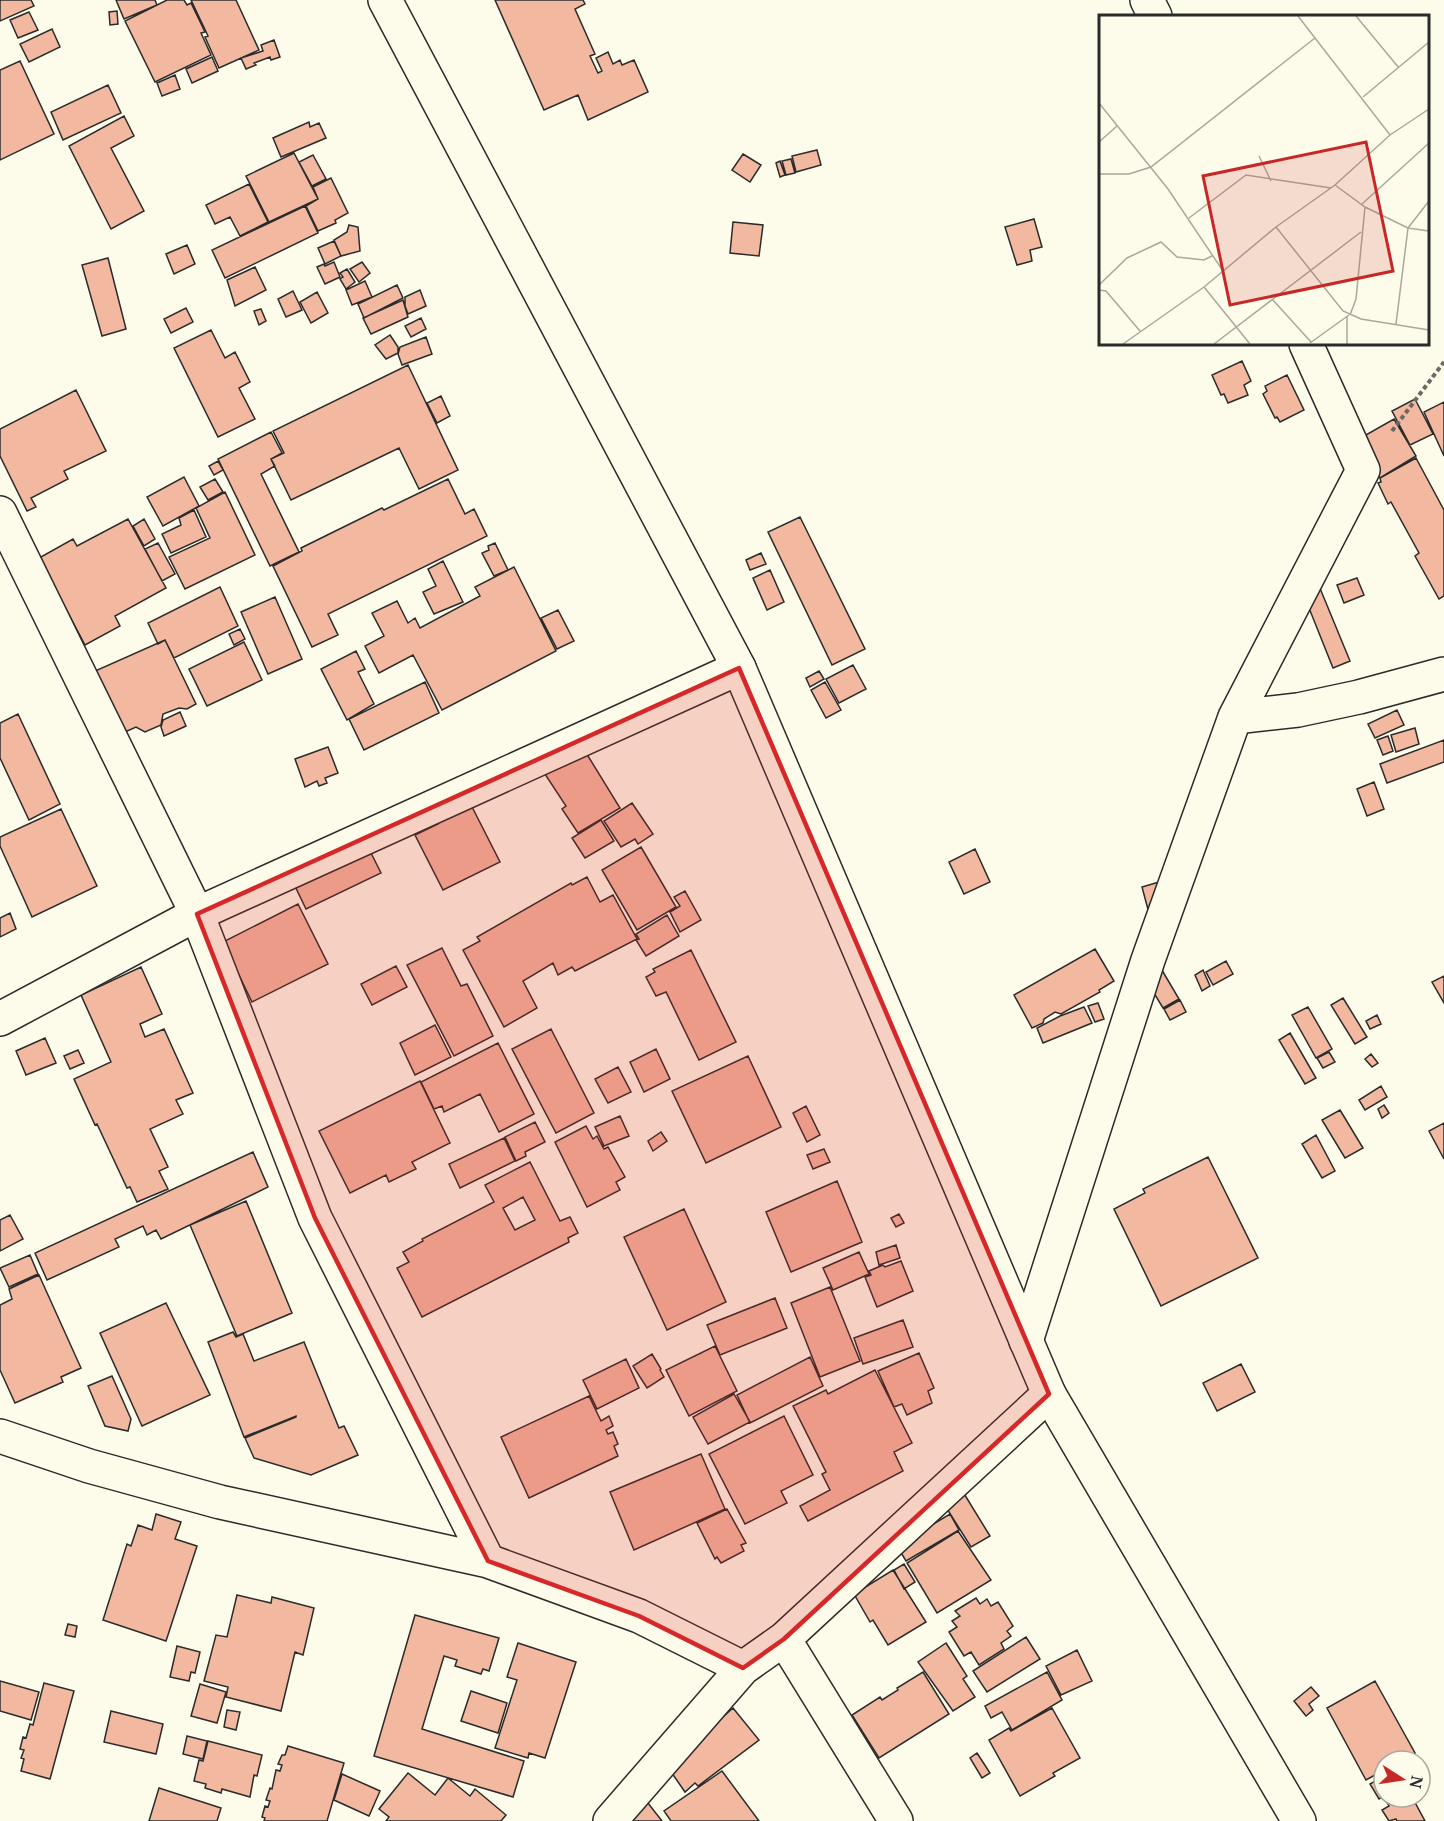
<svg xmlns="http://www.w3.org/2000/svg" width="1444" height="1821" font-family="'PT Serif',serif">
<style>
.building{fill:#f2b8a0;stroke:#2b2b2b;stroke-width:1.5;fill-rule:evenodd}
.lines{fill:none;stroke-linecap:round;stroke-linejoin:round}
.street-casing{stroke:#2b2b2b;stroke-width:36}
.secondary-casing{stroke:#2b2b2b;stroke-width:36}
.path{stroke:#6a6964;stroke-width:4;stroke-dasharray:4.5 3;stroke-linecap:butt}
.street{stroke:#fdfbea;stroke-width:33}
.secondary{stroke:#fdfbea;stroke-width:33}
.marked{fill:#d62828;fill-opacity:0.2;stroke:#d62828;stroke-width:4.5;stroke-linejoin:round}
.inset-road{fill:none;stroke:#a9a89e;stroke-width:1.5}
.view{fill:#c62828;fill-opacity:0.15;stroke:#c62828;stroke-width:3}
.inset-edge{fill:none;stroke:#2b2b2b;stroke-width:3}
</style>
<rect width="100%" height="100%" fill="#fdfbea"/>
<!-- building -->
<path class="building" d="M0 0H31L34 6 0 21Z
M116 0H155L157 5 124 19Z
M167 0H184L187 5 191 3 205 32 201 33 211 55 155 82 125 21Z
M191 0H236L259 50 219 68 205 37 208 36Z
M495 0H583L585 4 575 9 595 54 590 56 598 73 602 71 596 58 608 52 613 64 620 60 622 65 634 60 648 92 588 120 578 95 544 110Z
M117 11 118 24 110 25 109 12Z
M29 12 38 30 18 38 10 20Z
M52 29 60 47 29 62 20 44Z
M274 40 280 57 271 60 270 57 254 63 256 65 246 69 241 58 263 51 261 45Z
M212 57 218 71 192 83 186 69Z
M20 61 54 134 0 160V70Z
M175 75 180 89 162 96 157 83Z
M108 85 121 113 63 140 51 112Z
M124 116 134 136 111 148 144 211 111 229 69 146Z
M309 122 310 127 319 123 326 138 281 157 273 138Z
M817 150 821 165 796 172 792 156Z
M294 153 318 199 269 222 246 176Z
M743 154 761 165 750 182 732 170Z
M313 155 326 179 312 186 299 162Z
M791 159 795 173 786 175 782 161Z
M780 161 785 175 780 177 776 163Z
M331 178 348 213 335 220 336 223 318 231 306 206 318 199 313 187Z
M249 184 268 222 240 236 230 217 215 224 206 205Z
M305 206 318 233 225 278 212 250Z
M1034 219 1042 247 1030 250 1032 261 1017 265 1005 227Z
M733 222 763 225 759 256 730 253Z
M349 225 358 227 360 251 341 256 334 240 347 232Z
M334 241 341 256 325 264 318 248Z
M187 245 195 264 174 274 166 254Z
M108 258 126 329 102 336 82 265Z
M334 262 340 277 325 284 317 267 324 264 325 266Z
M362 262 370 273 359 282 350 269Z
M255 267 266 290 235 306 227 280Z
M347 269 355 282 346 289 340 279 343 277 340 273Z
M365 281 372 297 352 305 346 290Z
M397 285 403 298 364 318 358 304Z
M420 290 426 306 408 314 405 306V297Z
M293 291 302 310 286 317 278 299Z
M317 292 328 313 311 323 300 302Z
M403 300 408 317 371 334 363 318Z
M186 308 193 322 171 333 164 319Z
M261 309 266 321 259 325 254 311Z
M421 318 426 329 411 337 405 326Z
M211 330 225 358 235 352 250 382 239 388 255 419 218 437 174 348Z
M390 335 398 347V353L386 359 375 345Z
M426 337 432 354 402 365 398 354 400 347Z
M1242 361 1251 381 1244 385 1248 395 1228 403 1224 394 1221 395 1212 375Z
M408 365 458 470 419 489 399 448 291 500 271 459 284 453 273 431Z
M1287 375 1304 410 1280 422 1277 417 1275 418 1263 394 1267 391 1265 386Z
M76 390 106 451 64 471 68 479 31 498 36 507 27 511 0 456V429Z
M441 396 450 416 437 423 427 403Z
M1415 399 1433 434 1410 445 1392 411Z
M1444 402V456L1424 412Z
M1394 419 1416 456 1380 478 1357 440Z
M271 432 282 453 271 459 275 466 261 474 299 552 270 566 218 459Z
M1416 458 1444 510V596L1439 599 1415 556 1419 553 1391 502 1388 504 1378 483 1381 482 1380 478Z
M218 461 223 470 214 475 209 466Z
M184 477 199 506 163 526 147 497Z
M215 479 223 492 208 500 200 487Z
M448 479 465 514 474 509 487 536 328 614 338 635 312 647 273 566 302 551 301 548 382 508 384 510Z
M225 492 255 555 185 589 169 557 210 538 196 508Z
M194 510 206 537 171 553 162 534 181 525 179 518Z
M800 517 865 649 832 665 768 532Z
M128 519 166 588 115 616 120 626 85 645 39 558 73 539 77 546Z
M144 519 155 539 144 546 133 526Z
M158 543 175 574 162 581 145 549Z
M495 543 508 570 494 576 482 553 489 550 488 546Z
M761 553 766 564 750 570 746 560Z
M443 561 463 602 434 614 423 592 436 586 428 569Z
M514 567 556 651 442 710 413 655 379 673 365 646 384 636 372 613 397 601 408 623 415 618 420 628 480 596 475 587Z
M770 570 784 602 767 610 753 578Z
M1357 578 1364 595 1344 603 1337 585Z
M1317 581 1350 661 1333 668 1301 588Z
M220 587 238 626 174 658 165 640 158 644 148 623Z
M275 597 302 659 268 674 241 612Z
M558 610 574 641 557 649 541 618Z
M240 629 245 639 234 645 229 634Z
M165 640 196 704 187 709 179 708 163 714 161 725 145 732 136 727 116 736 86 675Z
M244 642 262 680 207 706 189 669Z
M356 651 365 669 358 672 374 704 347 720 321 669Z
M853 665 866 689 839 703 826 679Z
M819 671 824 679 810 687 806 678Z
M425 682 439 713 364 750 349 719Z
M825 682 841 710 826 718 811 690Z
M1397 710 1404 725 1375 738 1368 724Z
M180 712 186 726 164 736 161 727 163 720Z
M18 714 60 804 29 820 0 758V723Z
M1415 728 1419 744 1396 752 1391 735Z
M1388 736 1393 751 1383 755 1377 740Z
M1444 740V762L1387 783 1380 764Z
M580 743 620 808 578 833 562 809 566 806 541 768Z
M328 747 338 773 325 778 327 783 319 786 317 781 305 787 295 759Z
M1374 782 1384 809 1367 816 1357 789Z
M468 799 500 862 443 890 415 835 438 824 434 816Z
M632 803 653 834 638 844 635 839 621 847 604 821Z
M61 809 97 886 32 917 0 846V837Z
M601 820 614 841 585 858 572 838Z
M368 847 381 873 306 909 294 884Z
M641 847 676 907 637 930 602 870Z
M975 849 990 882 964 894 949 862Z
M587 877 600 902 613 895 637 939 575 971 572 967 558 975 553 963 523 981 537 1008 504 1027 463 950 480 941 477 937 571 883 572 885Z
M1176 877 1184 908 1150 917 1142 887Z
M685 891 701 920 680 932 670 912 680 906 674 897Z
M298 904 328 964 252 1002 223 942Z
M10 913 16 929 0 937V918Z
M667 915 679 936 646 956 636 940 639 939 636 934Z
M442 948 461 986 467 984 493 1036 454 1056 407 965Z
M1095 949 1114 981 1099 990 1100 992 1061 1014 1055 1012 1044 1019 1043 1023 1032 1028 1014 995Z
M691 950 736 1042 699 1060 666 992 656 996 646 977 655 972 653 969Z
M1156 960 1179 999 1163 1008 1140 970Z
M1226 961 1233 974 1213 985 1206 972Z
M396 966 407 987 372 1005 361 984Z
M141 967 162 1014 140 1024 145 1037 164 1029 193 1093 176 1100 183 1114 150 1129 168 1167 159 1171 168 1189 137 1202 130 1187 127 1188 97 1124 95 1125 74 1079 111 1062 81 995Z
M1203 970 1210 986 1202 991 1195 975Z
M1444 976V1003L1432 982Z
M1343 998 1367 1037 1355 1044 1331 1005Z
M1180 1000 1186 1012 1170 1020 1164 1009Z
M1098 1003 1104 1019 1095 1022 1088 1006Z
M1084 1007 1092 1023 1043 1043 1037 1028 1060 1016Z
M1308 1007 1332 1049 1316 1058 1292 1015Z
M1377 1015 1381 1024 1370 1029 1366 1021Z
M435 1025 451 1057 415 1075 400 1043Z
M551 1029 594 1113 556 1133 512 1049Z
M1290 1033 1316 1078 1305 1084 1279 1040Z
M45 1038 56 1063 26 1075 16 1051Z
M498 1043 534 1114 499 1132 480 1094 444 1112 442 1106 434 1109 421 1082Z
M656 1049 670 1079 644 1092 630 1062Z
M78 1050 84 1063 70 1069 64 1056Z
M1329 1052 1335 1062 1323 1068 1317 1058Z
M1371 1054 1378 1063 1372 1067 1365 1059Z
M748 1056 781 1127 706 1163 672 1091Z
M618 1067 631 1092 608 1103 595 1079Z
M420 1081 450 1143 412 1162 416 1169 389 1182 386 1175 350 1193 319 1131Z
M1381 1086 1387 1097 1365 1110 1359 1100Z
M1384 1105 1389 1113 1382 1118 1378 1109Z
M806 1106 820 1135 807 1142 793 1113Z
M1340 1110 1363 1148 1345 1158 1322 1120Z
M620 1116 629 1136 604 1146 595 1127Z
M535 1122 545 1142 525 1152 526 1156 516 1161 505 1137Z
M1444 1123V1159L1429 1131Z
M586 1126 593 1139 597 1136 604 1149 608 1147 625 1177 616 1182 620 1190 587 1207 555 1142Z
M661 1132 667 1141 653 1151 648 1141Z
M1316 1135 1335 1171 1322 1178 1302 1144Z
M504 1138 515 1161 460 1188 449 1164Z
M824 1149 830 1162 813 1169 807 1155Z
M253 1152 268 1187 161 1239 156 1230 147 1235 143 1226 115 1239 119 1247 47 1280 35 1253Z
M1208 1157 1258 1258 1161 1306 1114 1209 1145 1193 1143 1189Z
M530 1162 560 1221 570 1217 578 1233 568 1238 569 1242 422 1317 397 1268 409 1262 403 1252 423 1241 422 1239 494 1202 485 1185ZM523 1197 535 1220 515 1230 503 1208Z
M837 1181 862 1242 791 1272 766 1212Z
M246 1201 292 1313 237 1336 190 1225Z
M684 1209 726 1302 667 1330 624 1237Z
M899 1214 904 1223 896 1227 891 1218Z
M10 1215 23 1239 0 1251V1220Z
M896 1245 900 1258 879 1265 876 1252Z
M859 1252 869 1274 833 1290 823 1268Z
M30 1255 38 1274 9 1287 0 1268Z
M901 1261 913 1291 877 1307 865 1277 871 1275 869 1271 883 1265 885 1267Z
M39 1275 81 1368 61 1377 63 1382 15 1403 0 1370V1305L12 1299 9 1289Z
M830 1287 860 1361 820 1377 791 1303Z
M775 1298 787 1328 720 1355 707 1325Z
M166 1303 210 1395 142 1426 100 1333Z
M903 1320 913 1347 863 1364 854 1338Z
M233 1332 236 1337 243 1334 254 1361 304 1342 339 1428 344 1426 358 1455 311 1475 254 1458 245 1438 296 1417V1416L244 1437 208 1342Z
M715 1346 737 1391 689 1416 666 1370Z
M919 1353 934 1388 928 1391 932 1403 907 1415 902 1404 894 1407 878 1371Z
M652 1354 661 1369 660 1370 664 1377 647 1388 633 1366Z
M810 1357 823 1386 750 1423 737 1395Z
M626 1359 639 1388 597 1409 583 1380Z
M1241 1364 1255 1392 1217 1411 1203 1383Z
M875 1370 912 1443 894 1452 903 1471 808 1521 800 1506 830 1490 822 1474 826 1472 793 1406 826 1390 828 1394Z
M112 1376 131 1419 128 1431 105 1426 88 1386Z
M734 1394 750 1422 708 1444 693 1417Z
M589 1396 601 1421 609 1416 613 1426 606 1430 608 1434 613 1432 618 1444 614 1446 618 1456 529 1498 501 1437Z
M784 1416 813 1475 781 1491 787 1503 745 1524 709 1454Z
M701 1454 725 1509 634 1550 610 1492Z
M963 1492 990 1536 971 1547 944 1504Z
M727 1509 746 1543 741 1545 744 1551 721 1563 717 1557 715 1559 697 1523Z
M156 1514 181 1522 175 1539 197 1546 166 1641 103 1620 127 1544 131 1546 138 1525 152 1530Z
M950 1514 959 1530 906 1561 897 1546Z
M958 1531 991 1580 937 1613 907 1563Z
M904 1564 915 1582 904 1589 894 1570Z
M893 1570 926 1622 888 1645 873 1620 870 1622 854 1594Z
M237 1595 271 1603 272 1597 314 1608 303 1655 295 1652 281 1711 226 1697 228 1687 204 1681 216 1635 227 1637Z
M976 1598 980 1604 987 1599 991 1606 998 1602 1013 1626 1007 1631 1011 1636 1001 1643 1004 1649 979 1665 971 1652 964 1656 949 1632 957 1627 952 1621 960 1616 955 1611Z
M415 1615 499 1638 489 1671 483 1669 481 1674 455 1666 457 1660 444 1656 422 1729 524 1761 513 1797 374 1756Z
M68 1624 77 1626 75 1637 65 1635Z
M1026 1637 1040 1659 987 1692 973 1671Z
M518 1643 576 1662 545 1758 529 1753 528 1758 495 1748 517 1680 507 1677Z
M946 1643 967 1676 963 1679 975 1697 953 1711 918 1662Z
M177 1646 200 1652 195 1673 191 1672 189 1681 170 1677Z
M1077 1650 1092 1681 1061 1695 1046 1666Z
M923 1672 949 1714 879 1758 852 1715 880 1697 882 1700 898 1690 897 1688Z
M1047 1672 1062 1700 1012 1730 1002 1712 991 1718 985 1706Z
M0 1681 39 1692 31 1720 0 1711Z
M1375 1681 1415 1753 1401 1761H1384V1770L1366 1780 1327 1708Z
M44 1683 74 1691 50 1779 21 1771 24 1759 21 1758 24 1750 20 1749 23 1737 26 1738 30 1724 33 1725Z
M200 1684 226 1692 217 1723 191 1716Z
M1311 1687 1319 1696 1309 1704 1313 1710 1306 1716 1294 1701Z
M471 1691 507 1703 498 1733 461 1721Z
M733 1708 759 1740 698 1786 695 1783 685 1792 667 1766Z
M1052 1708 1080 1758 1053 1773 1055 1776 1020 1796 989 1740 1009 1728 1011 1731Z
M227 1710 240 1712 236 1730 224 1727Z
M111 1711 163 1724 156 1754 104 1742Z
M187 1736 207 1741 203 1759 183 1754Z
M208 1741 262 1755 257 1776 254 1775 250 1797 222 1789 221 1793 205 1788 206 1784 194 1781 199 1760 203 1761Z
M288 1746 344 1763 327 1821H264L265 1818 262 1817 265 1806 268 1807 270 1801 266 1800 270 1788 272 1789 276 1770 280 1771 282 1765 278 1764 282 1755H285Z
M977 1753 990 1773 982 1778 970 1758Z
M722 1771 759 1821H671L664 1811Z
M408 1773 435 1795 448 1778 470 1796 475 1789 506 1815 501 1821H386L389 1817 379 1809Z
M342 1774 380 1791 369 1816 334 1800Z
M1384 1776V1796L1379 1799 1370 1784Z
M159 1788 221 1808 217 1821H149Z
M1384 1797H1412L1425 1821H1397L1396 1819 1389 1821 1382 1810 1389 1806Z
M644 1798 662 1821H617Z"/>
<g class="lines">
<defs>
<path id="street" d="M1147 0 1155 16
M0 513 197 914 315 1218 488 1561
M1235 717 1298 710 1359 697 1444 674
M0 1019 197 914 739 668
M1026 1341 1148 960 1235 717 1363 470 1306 344
M0 1436 89 1466 220 1502 488 1561 639 1616 743 1668
M784 1639 896 1821
M610 1821 743 1668 784 1639 1049 1394"/>
<path id="secondary" d="M385 0 739 668 1049 1394 1299 1821"/>
</defs>
<!-- street casing -->
<use href="#street" class="street-casing"/>
<!-- secondary casing -->
<use href="#secondary" class="secondary-casing"/>
<!-- path -->
<path class="path" d="M1392 431 1444 362"/>
<!-- street -->
<use href="#street" class="street"/>
<!-- secondary -->
<use href="#secondary" class="secondary"/>
</g>
<!-- marked area -->
<path class="marked" d="M739 668 1049 1394 784 1639 743 1668 639 1616 488 1561 315 1218 197 914Z"/>
<!-- overview -->
<g transform="translate(1099 15)">
<rect width="330" height="330" fill="#fdfbea"/>
<path class="inset-road" d="M199 1 291 120M257 1 300 53M264 82 330 27M0 88 69 174 124 256M0 127 18 111M160 141 172 166M0 159H30L52 152 216 23M236 170 266 192 309 213 330 186M263 189 330 128M90 203 147 160 232 173M177 212 244 296 262 304 330 315M0 270 28 243 62 227 78 242 105 245 113 241M105 272 151 329M0 275 7 276 41 316M173 284 212 327M251 300 257 284 266 192M248 302V329M297 309 309 213 330 216M211 328 250 300M24 329 105 272 177 212 236 170 291 120 330 94M115 329 262 217"/>
<path class="view" d="M267 127 294 256 131 290 104 161Z"/>
<rect width="330" height="330" class="inset-edge"/>
</g>
<!-- north arrow -->
<g transform="translate(1402 1779) rotate(102)"><circle r="28" fill="#fdfbea" stroke="#a9a89e" stroke-width="1.5"/>
<path d="M0-4.5L10 22L0 15L-10 22Z" fill="#c62828"/>
<text y="-9" font-size="16" font-weight="bold" text-anchor="middle" fill="#2b2b2b">N</text>
</g>
</svg>
